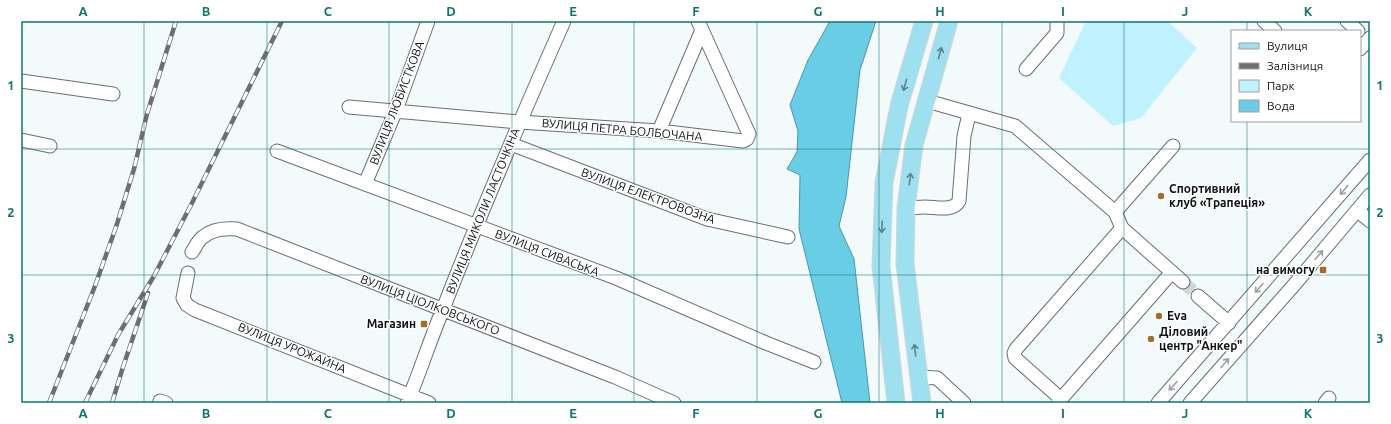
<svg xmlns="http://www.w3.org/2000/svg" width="1391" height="424" font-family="Ubuntu,sans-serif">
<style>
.green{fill:#bff1ff}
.water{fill:#69cde6;stroke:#4e95a7}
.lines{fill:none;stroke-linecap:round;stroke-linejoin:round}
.minor-tunnel{stroke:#d1d7d9;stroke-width:13;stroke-dasharray:13 6;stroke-linecap:butt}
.minor-casing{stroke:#696f71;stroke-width:15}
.major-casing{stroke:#d4d4d5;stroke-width:19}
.minor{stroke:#fff;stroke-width:13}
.major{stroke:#9ee0f0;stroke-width:17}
.rail-casing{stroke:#6b6f70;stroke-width:4.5}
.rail{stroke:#fff;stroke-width:3;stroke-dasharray:9;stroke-linecap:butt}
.oneway{stroke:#5e838d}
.oneway2{stroke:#9fa0a1}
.grid{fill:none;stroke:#0f766e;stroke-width:1;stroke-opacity:0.55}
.poi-dot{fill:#a56c2a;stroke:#fff;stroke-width:1.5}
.labels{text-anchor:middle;stroke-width:3;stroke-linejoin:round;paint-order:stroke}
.street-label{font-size:12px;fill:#101213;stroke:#fff}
.poi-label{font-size:12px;font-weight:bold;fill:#101213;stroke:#fff;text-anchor:start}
.neatline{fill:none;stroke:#0f766e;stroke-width:1.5}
.grid-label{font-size:13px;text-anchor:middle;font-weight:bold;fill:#0f766e}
</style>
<rect width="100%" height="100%" fill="#f3fafc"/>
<!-- green -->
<path class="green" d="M1086 21H1167L1197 48 1141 118 1113 126 1059 78Z"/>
<!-- water -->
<path class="water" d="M830 21H876L860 70 846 197 839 226 854 259 870 403H842L799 229 800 175 787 169 797 152 798 131 790 105 808 60Z"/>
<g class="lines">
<!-- minor-tunnel -->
<path class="minor-tunnel" d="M1183 282 1198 296"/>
<defs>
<path id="minor" d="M1264 21 1275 31
M1347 21 1358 31
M1360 49 1370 38
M1026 69 1057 33V21
M21 81 113 94
M927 101 1015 126 1115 212
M349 107 519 122 659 131 743 141 747 139 749 134 698 21
M659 131 702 30
M21 140 50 146
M511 144 707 219 788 237
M277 151 616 278 766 343 814 362
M365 184 396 110 428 21
M906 208C912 208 919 207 925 207 936 207 953 212 959 201L964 136 969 114
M1357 210 1370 221
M1122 228 1183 282
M192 252C195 248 198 240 203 237 212 229 226 228 237 229L615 377 674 403
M188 273 183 298 187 305 195 310 429 403
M1198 296 1229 323
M919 377 937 378 964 403
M1061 399 1172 272
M160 401 166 403
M407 403C420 372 430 340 443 309 481 212 522 116 564 21
M1058 403 1061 399 1015 358 1014 353 1016 349 1122 228 1115 212 1173 146
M1158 403 1370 160
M1190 403 1294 285 1370 195
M1325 403 1329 398"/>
<path id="major" d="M896 403 881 266 884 183 899 106 924 21
M922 403 905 264 906 208 914 145 949 21"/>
</defs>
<!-- minor casing -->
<use href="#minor" class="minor-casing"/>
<!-- major casing -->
<use href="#major" class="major-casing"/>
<!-- minor -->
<use href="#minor" class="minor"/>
<!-- major -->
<use href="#major" class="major"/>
<defs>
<path id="rail" d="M49 403 95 286 116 227 134 169 147 114 176 21
M85 403 118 335 154 276 192 203 282 21
M112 403 123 367 148 293"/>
</defs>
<!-- rail casing -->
<use href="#rail" class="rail-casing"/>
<!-- rail -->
<use href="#rail" class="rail"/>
</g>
<!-- one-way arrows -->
<defs><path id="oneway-shaft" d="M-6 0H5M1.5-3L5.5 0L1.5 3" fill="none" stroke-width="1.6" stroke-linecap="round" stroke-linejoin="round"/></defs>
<g class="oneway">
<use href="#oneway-shaft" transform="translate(940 53) rotate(-75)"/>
<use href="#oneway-shaft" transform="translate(905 85) rotate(106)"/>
<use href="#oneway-shaft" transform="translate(910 179) rotate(-82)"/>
<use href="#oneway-shaft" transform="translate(882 227) rotate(92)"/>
<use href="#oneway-shaft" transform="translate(915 350) rotate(-97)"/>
</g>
<g class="oneway2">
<use href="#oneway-shaft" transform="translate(1344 190) rotate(131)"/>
<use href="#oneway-shaft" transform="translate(1319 255) rotate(-50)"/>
<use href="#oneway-shaft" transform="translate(1259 288) rotate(131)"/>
<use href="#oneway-shaft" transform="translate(1225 363) rotate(-49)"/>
<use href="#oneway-shaft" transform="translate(1173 386) rotate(132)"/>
</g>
<!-- grid -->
<path class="grid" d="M144 21V403M267 21V403M389 21V403M512 21V403M634 21V403M757 21V403M879 21V403M1002 21V403M1124 21V403M1247 21V31M1247 121V403M21 149H1370M21 275H1370"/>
<!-- markers -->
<g class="poi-dot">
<circle cx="1161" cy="196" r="4"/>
<rect x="1319" y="266" width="8" height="8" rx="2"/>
<circle cx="1159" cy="316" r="4"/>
<rect x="420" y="320" width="8" height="8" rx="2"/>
<circle cx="1151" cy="339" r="4"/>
</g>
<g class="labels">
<!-- street labels -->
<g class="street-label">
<text transform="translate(397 103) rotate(-69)" y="4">ВУЛИЦЯ ЛЮБИСТКОВА</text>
<text transform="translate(622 130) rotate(5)" y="4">ВУЛИЦЯ ПЕТРА БОЛБОЧАНА</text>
<text transform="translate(648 196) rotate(20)" y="4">ВУЛИЦЯ ЕЛЕКТРОВОЗНА</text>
<text transform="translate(483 211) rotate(-68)" y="4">ВУЛИЦЯ МИКОЛИ ЛАСТОЧКІНА</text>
<text transform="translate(547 253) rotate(21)" y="4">ВУЛИЦЯ СИВАСЬКА</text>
<text transform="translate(430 305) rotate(21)" y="4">ВУЛИЦЯ ЦІОЛКОВСЬКОГО</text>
<text transform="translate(292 348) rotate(22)" y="4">ВУЛИЦЯ УРОЖАЙНА</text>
</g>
<!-- poi labels -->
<g class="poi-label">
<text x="1169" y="193">Спортивний<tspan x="1169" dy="14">клуб «Трапеція»</tspan></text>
<text x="1315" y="274" text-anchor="end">на вимогу</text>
<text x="1167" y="320">Eva</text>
<text x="416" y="328" text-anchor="end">Магазин</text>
<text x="1159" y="336">Діловий<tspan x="1159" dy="14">центр "Анкер"</tspan></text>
</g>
</g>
<!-- border -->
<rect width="1391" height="424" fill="none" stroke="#ffffff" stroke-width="44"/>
<!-- legend -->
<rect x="1231" y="30" width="130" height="92" fill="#ffffff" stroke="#9fa0a1"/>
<rect x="1239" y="43" width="20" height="6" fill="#9ee0f0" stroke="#9fa0a1"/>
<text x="1267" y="50" font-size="12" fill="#101213">Вулиця</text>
<rect x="1239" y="63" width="20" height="6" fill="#6b6f70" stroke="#9fa0a1"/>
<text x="1267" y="70" font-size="12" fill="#101213">Залізниця</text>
<rect x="1239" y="80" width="20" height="12" fill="#bff1ff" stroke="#9fa0a1"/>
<text x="1267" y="90" font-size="12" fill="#101213">Парк</text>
<rect x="1239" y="100" width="20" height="12" fill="#69cde6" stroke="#9fa0a1"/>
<text x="1267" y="110" font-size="12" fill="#101213">Вода</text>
<rect x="22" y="22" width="1347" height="380" class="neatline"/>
<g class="grid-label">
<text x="83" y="16">A</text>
<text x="206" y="16">B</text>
<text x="328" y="16">C</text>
<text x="451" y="16">D</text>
<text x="573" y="16">E</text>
<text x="696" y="16">F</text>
<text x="818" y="16">G</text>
<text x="940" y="16">H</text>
<text x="1063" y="16">I</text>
<text x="1185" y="16">J</text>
<text x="1308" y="16">K</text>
<text x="11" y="90">1</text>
<text x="1380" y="90">1</text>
<text x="11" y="217">2</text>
<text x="1380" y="217">2</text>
<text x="11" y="343">3</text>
<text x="1380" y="343">3</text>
<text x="83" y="418">A</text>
<text x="206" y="418">B</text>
<text x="328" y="418">C</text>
<text x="451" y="418">D</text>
<text x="573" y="418">E</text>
<text x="696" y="418">F</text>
<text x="818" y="418">G</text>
<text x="940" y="418">H</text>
<text x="1063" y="418">I</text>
<text x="1185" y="418">J</text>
<text x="1308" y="418">K</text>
</g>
</svg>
